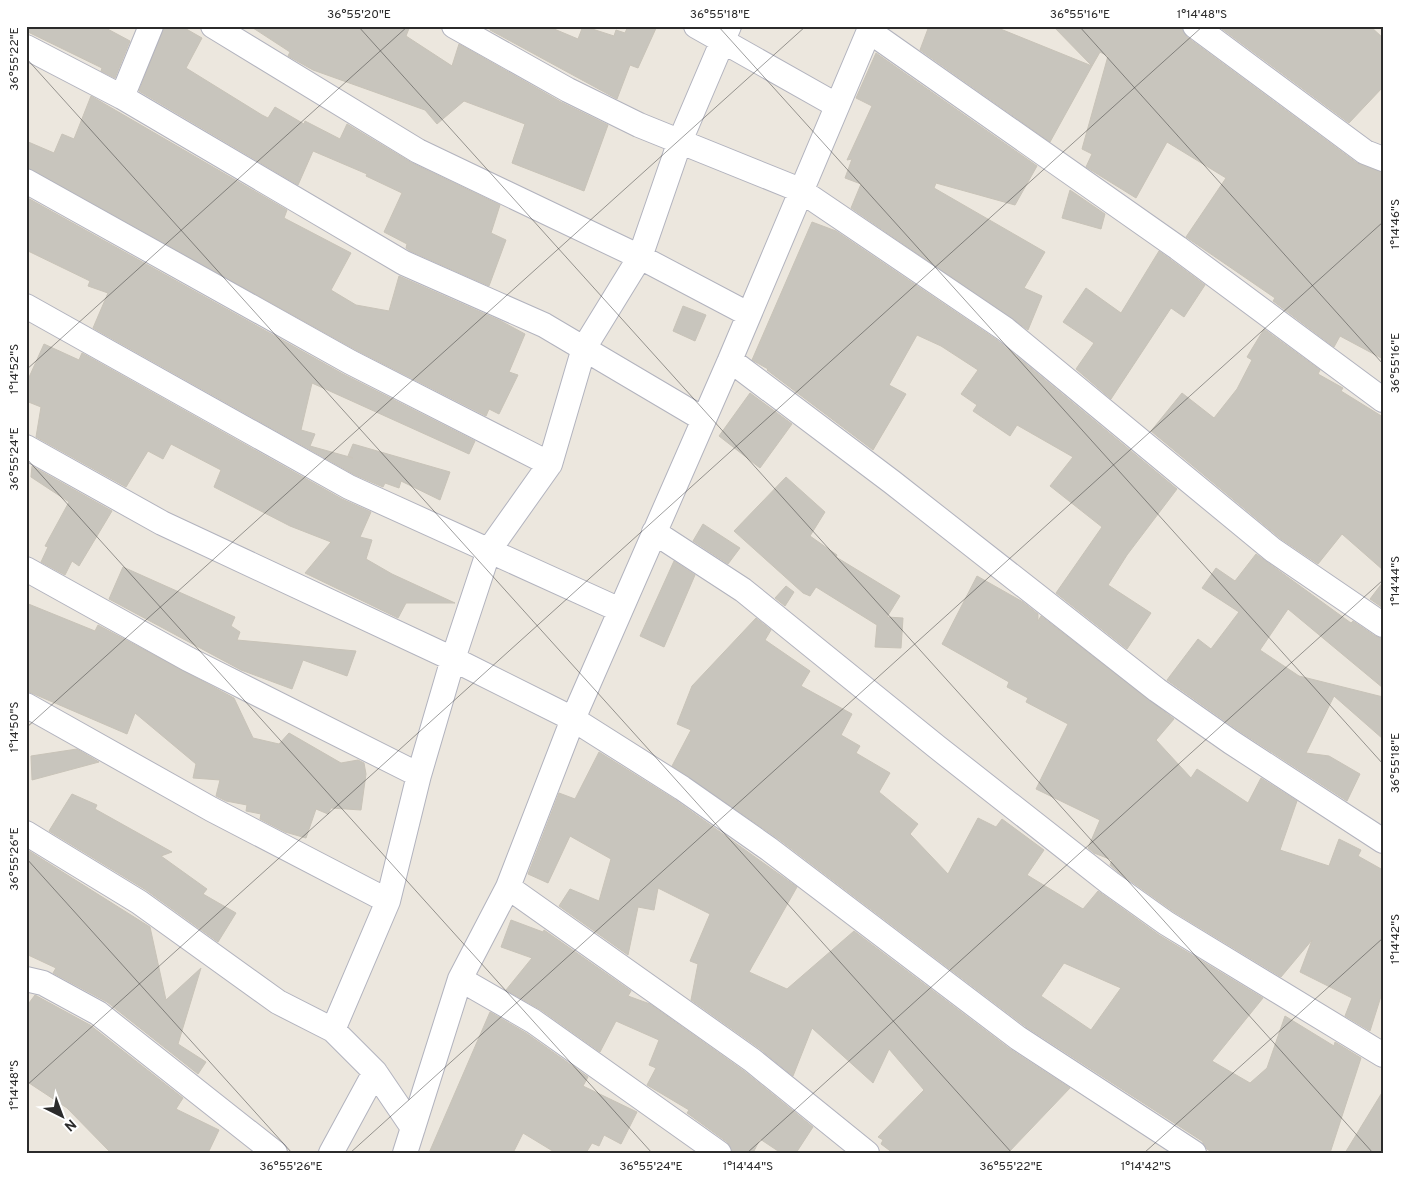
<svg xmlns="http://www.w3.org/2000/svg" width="1409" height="1179" font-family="Overpass,sans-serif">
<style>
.building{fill:#c8c5bd;stroke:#c8c3b8;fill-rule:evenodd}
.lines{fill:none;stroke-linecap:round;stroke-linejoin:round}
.minor-casing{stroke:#b2b3be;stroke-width:26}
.minor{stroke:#fff;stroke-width:24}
.ticks{fill:none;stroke:#2b2b2b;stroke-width:1;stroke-opacity:0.45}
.neatline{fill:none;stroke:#2b2b2b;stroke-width:2}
.ticks-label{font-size:12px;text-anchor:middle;fill:#2b2b2b}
</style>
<rect width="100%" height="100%" fill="#ece7de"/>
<!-- building -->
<path class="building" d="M26 26H102L130 41 115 78 101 71 102 68 26 31Z
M164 26H181L202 38 186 68 262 115 268 118 275 107 304 124 305 121 340 139 347 124 412 163 500 205 491 233 506 240 489 286 410 251 406 248 407 244 384 232 402 193 366 176 367 174 313 151 298 185 139 91Z
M250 26H410L406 36 452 66 459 44 561 102 608 125 584 191 512 163 525 124 464 101 437 124 425 110 313 70 288 56 290 52Z
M491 26H547L578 39 583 26 614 36 616 30 625 33 628 26H657L638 68 630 65 617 99 490 30Z
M929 26H993L1092 66 1050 142 920 50Z
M1053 26H1182L1187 37 1357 163 1383 172V359L1340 336 1334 347 1273 301 1275 298 1186 237 1226 178 1167 142 1136 198 1086 167 1092 154 1082 149 1108 56 1100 52 1092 66Z
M1218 26H1370L1383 38V87L1349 123Z
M876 53 1037 166 1015 205 936 183 934 188 1045 252 1024 288 1042 296 1028 330 851 208 861 184 845 178 852 159 847 160 872 106 856 98Z
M91 96 287 210 284 218 351 253 331 290 356 305 389 311 399 276 501 321 525 334 509 372 518 375 499 414 489 409 486 416 356 350 26 167V141L54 153 62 134 74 139Z
M1070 190 1105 214 1101 229 1062 218Z
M26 197 343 374 475 441 469 454 312 383 301 430 315 434 310 446 353 458 348 456 353 444 450 472 440 500 401 481 399 488 385 483 383 487 355 475 93 328 108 293 88 286 90 281 26 250Z
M812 222 836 231 997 340 1177 489 1127 555 1108 585 1151 613 1127 649 1056 593 1102 527 1050 486 1073 457 1017 425 1010 436 973 411 977 405 961 394 978 370 941 346 917 335 889 385 906 394 873 450 767 370 768 369 752 360Z
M1159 251 1205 285 1184 317 1171 308 1111 399 1076 369 1094 343 1063 322 1086 288 1121 313Z
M683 306 706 315 695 341 673 331Z
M1264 329 1320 370 1318 374 1343 388 1341 391 1383 417V570L1342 534 1318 564 1281 539 1151 431 1182 393 1214 418 1237 389 1252 360 1247 357Z
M44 344 79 360 82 353 342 499 371 512 360 537 372 540 366 559 392 574 455 603H406L398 618 305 573 331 542 290 526 214 487 221 470 171 444 163 459 148 451 126 487 36 437 41 407 26 401V384Z
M750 393 792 424 760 468 719 436Z
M32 466 112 511 79 566 72 561 65 575 41 562 48 547 45 546 69 502 31 477Z
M786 477 825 512 810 536 837 555 836 557 900 596 887 617 903 618 901 648 875 647 877 625 816 587 810 596 803 593 734 531Z
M703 524 740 548 728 564 693 541Z
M1256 554 1351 623 1353 621 1375 636 1383 639V688L1288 609 1260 650 1299 676 1383 697V739L1334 696 1306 753 1329 756 1360 774 1347 801 1239 731 1167 680 1198 639 1211 649 1239 612 1202 588 1216 568 1235 581Z
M674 561 695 575 664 647 640 636Z
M123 567 235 617 231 626 240 632 237 640 356 651 347 676 303 660 292 689 241 670 109 599Z
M977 576 1023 602 1038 614V621L1041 616 1174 719 1156 740 1191 778 1197 769 1248 803 1261 778 1297 801 1280 850 1329 866 1339 839 1361 850 1358 856 1383 870V990L1370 1031 1345 1016 1352 998 1300 972 1312 940 1281 977 1174 912 1118 872 1110 865 1112 860 1094 853 1088 848 1100 820 1036 789 1068 724 1026 702 1028 698 1007 687 1009 682 942 644Z
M1383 582V608L1370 599Z
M786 586 794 592 785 606 775 598Z
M26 603 95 631 98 625 234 698 253 738 279 744 289 733 341 763 358 760 364 763 366 774 361 810 331 808 328 814 316 809 306 838 285 832 260 819 261 814 246 811 247 805 226 801 216 796 220 780 193 778 196 764 135 713 127 734 27 691Z
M756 618 771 630 765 640 810 671 801 686 852 714 841 735 860 746 856 753 890 773 879 792 918 824 910 834 948 874 978 818 996 827 1002 819 1044 850 1027 875 1083 909 1098 891 1159 935 1263 998 1212 1061 1250 1083 1267 1068 1285 1016 1334 1046 1335 1042 1361 1058 1330 1153H1213L1207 1149 1202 1141 1026 1027 777 838 672 766 691 730 677 724 692 686ZM1064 963 1121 988 1091 1030 1041 996Z
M77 749 99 762 32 780 31 756Z
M599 752 674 799 797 887 749 972 787 989 854 931 1010 1049 1070 1088 1008 1153H893L881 1144 883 1140 878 1137 924 1090 889 1049 873 1083 812 1028 793 1076 760 1049 691 1000 698 964 690 961 710 914 658 888 654 910 638 907 628 955 559 906 570 889 599 901 611 859 570 836 548 883 528 874 559 793 575 799Z
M72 794 97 805 95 809 172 852 161 856 207 889 203 894 236 913 218 942 146 890 49 831Z
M26 849 150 927 166 1000 201 968 178 1044 206 1062 198 1074 107 1002 53 973 56 968 26 954Z
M511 920 543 932 544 930 631 991 628 996 650 1004 744 1071 813 1127 796 1153H781L760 1139 753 1153H732L727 1142 687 1113 689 1110 647 1085 656 1068 649 1065 659 1040 616 1021 600 1052 541 1010 506 990 532 958 501 947Z
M35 995 90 1025 183 1098 176 1109 219 1130 208 1153H111L67 1108 26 1081V1007Z
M490 1012 526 1033 588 1077 583 1086 637 1112 621 1144 604 1135 599 1146 592 1143 586 1153H556L523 1133 513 1153H429Z
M1383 1091V1153H1345Z"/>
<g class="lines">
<defs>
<path id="minor" d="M213 26 418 151 640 257 748 314
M454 26 568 90 639 125 800 190 1005 329 1273 550 1383 625
M696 26 836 105
M1195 26 1365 152 1383 159
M869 31 1178 248 1383 400
M26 47 122 97 404 263 544 325 703 419
M122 97 151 26
M26 181 350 362 550 464 489 550 453 659 419 775 388 901 333 1030 278 1002 139 902 26 833
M26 306 349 487 620 610
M730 360 892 482 1157 690 1231 742 1383 841
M26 447 162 523 453 659 573 719 682 788 769 849 1018 1038 1194 1153
M550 464 584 348 640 257 680 141 729 26
M654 532 743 590 937 747 1110 883 1166 923 1383 1055
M26 569 188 659 419 775
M26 705 211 809 388 901
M508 887 752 1060 867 1153
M26 979 43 983 98 1013 275 1153
M460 979 533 1021 719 1153
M333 1030 375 1072 413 1128
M331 1153 375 1072
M405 1153 460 979 508 887 573 719 730 360 871 26"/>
</defs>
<!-- minor casing -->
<use href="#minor" class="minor-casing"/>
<!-- minor -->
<use href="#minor" class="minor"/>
</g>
<!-- ticks -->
<path class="ticks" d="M358 26 1373 1153M718 26 1383 764M1079 26 1383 364M26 58 1012 1153M26 370 408 26M26 458 652 1153M26 728 806 26M26 858 292 1153M26 1086 1203 26M350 1153 1383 222M747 1153 1383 580M1144 1153 1383 938"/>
<!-- border -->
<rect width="1409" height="1179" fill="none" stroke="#ffffff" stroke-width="55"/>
<!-- north arrow -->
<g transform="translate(62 1116) rotate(138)" stroke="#ffffff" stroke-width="4" paint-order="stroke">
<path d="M0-4L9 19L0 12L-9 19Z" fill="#2b2b2b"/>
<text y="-8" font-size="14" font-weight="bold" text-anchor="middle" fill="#2b2b2b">N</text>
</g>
<rect x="28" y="28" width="1354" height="1124" class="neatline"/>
<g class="ticks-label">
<text x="359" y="18">36°55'20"E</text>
<text x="720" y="18">36°55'18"E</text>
<text x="1080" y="18">36°55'16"E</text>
<text x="1202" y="18">1°14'48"S</text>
<text transform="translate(14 59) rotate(-90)" y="4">36°55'22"E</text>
<text transform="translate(1395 224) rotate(-90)" y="4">1°14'46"S</text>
<text transform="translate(1395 363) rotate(-90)" y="4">36°55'16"E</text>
<text transform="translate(14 369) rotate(-90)" y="4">1°14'52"S</text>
<text transform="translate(14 459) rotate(-90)" y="4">36°55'24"E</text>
<text transform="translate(1395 581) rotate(-90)" y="4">1°14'44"S</text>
<text transform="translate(14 727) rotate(-90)" y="4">1°14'50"S</text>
<text transform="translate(1395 763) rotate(-90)" y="4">36°55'18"E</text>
<text transform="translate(14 859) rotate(-90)" y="4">36°55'26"E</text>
<text transform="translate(1395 939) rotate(-90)" y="4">1°14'42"S</text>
<text transform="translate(14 1085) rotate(-90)" y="4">1°14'48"S</text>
<text x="291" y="1170">36°55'26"E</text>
<text x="651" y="1170">36°55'24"E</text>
<text x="748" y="1170">1°14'44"S</text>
<text x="1011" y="1170">36°55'22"E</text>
<text x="1146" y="1170">1°14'42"S</text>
</g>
</svg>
